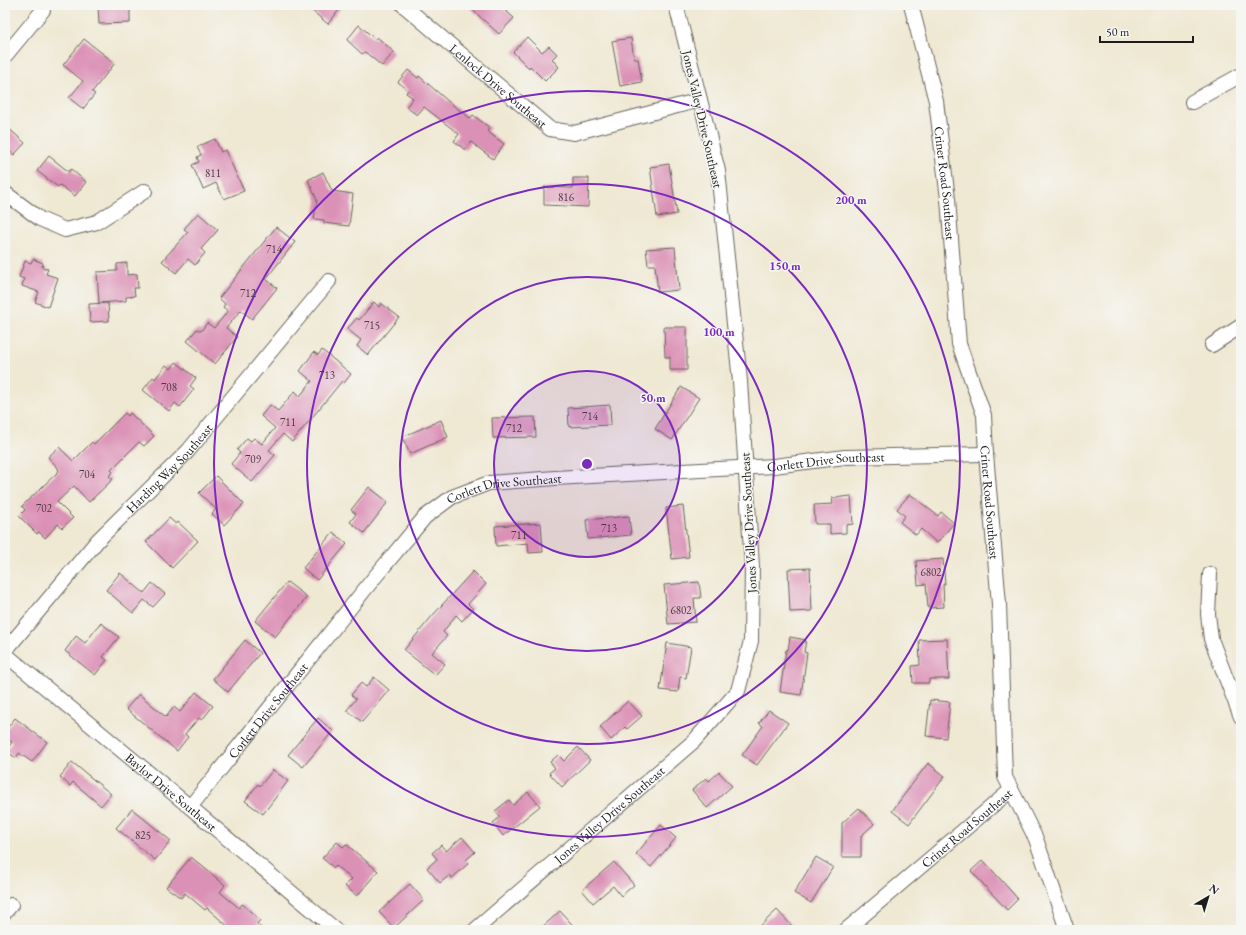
<svg xmlns="http://www.w3.org/2000/svg" width="1246" height="935" font-family="'EB Garamond',serif">
<style>
.building{fill:#db90b6}
.lines{fill:none;stroke-linecap:round;stroke-linejoin:round}
.minor-casing{stroke:#66635c;stroke-width:16}
.minor{stroke:#fff;stroke-width:14}
.ring{fill:none;stroke:#7b2cbf;stroke-width:2}
.labels{text-anchor:middle;stroke-width:3;stroke-linejoin:round;paint-order:stroke}
.number-label{font-size:11px;fill:#4c3942}
.street-label{font-size:13px;fill:#1c1c1c;stroke:#f6f6f2}
.centre{fill:#7b2cbf;stroke:#f6f6f2;stroke-width:2}
.ring-label{font-size:12px;text-anchor:middle;font-weight:bold;fill:#7b2cbf;stroke:#f6f6f2;stroke-width:3;stroke-linejoin:round;paint-order:stroke}
</style>
<rect width="100%" height="100%" fill="#f6f6f2"/>
<filter id="ink" filterUnits="userSpaceOnUse"><feTurbulence type="fractalNoise" baseFrequency=".025" numOctaves="2"/><feDisplacementMap in="SourceGraphic" scale="8" xChannelSelector="R" yChannelSelector="G"/><feConvolveMatrix kernelMatrix="1 2 1 2 8 2 1 2 1" color-interpolation-filters="sRGB"/></filter>
<filter id="wash" filterUnits="userSpaceOnUse"><feTurbulence type="fractalNoise" baseFrequency=".012" numOctaves="4" result="noise"/><feDisplacementMap in="SourceGraphic" scale="16" xChannelSelector="R" yChannelSelector="G"/><feGaussianBlur stdDeviation="0.9" result="paint"/><feColorMatrix in="noise" values="0 0 0 0 0 0 0 0 0 0 0 0 0 0 0 0 0 1.4 0 .05"/><feComposite in="paint" operator="in"/></filter>
<g filter="url(#wash)">
<rect width="100%" height="100%" fill="#efe8d3"/>
<g id="blocks">
<!-- building -->
<path class="building" d="M98 5H130V23L99 24Z
M305 5H343L328 24Z
M467 5H499L514 18 499 34Z
M359 25 375 39 377 37 394 52 382 66 365 52 362 54 347 40Z
M527 37 542 52 549 46 557 54 552 59 559 67 545 81 530 66 529 68 513 52Z
M631 38 634 59H638L642 82 620 86 612 41Z
M84 39 115 63 92 92 95 94 83 109 69 98 83 81 63 65Z
M408 70 418 78 419 76 449 102 470 118 473 115 490 128 487 131 504 144 493 159 471 142 465 150 454 141 459 134 424 107 417 115 406 107 413 98 406 93 408 90 398 82Z
M5 125 25 143 14 155 5 147Z
M215 139 221 152 225 150 244 191 224 199 216 183 203 189 192 165 199 162 197 157 201 155 197 147Z
M49 156 69 172 71 169 86 182 75 196 60 185 58 187 37 171Z
M669 164 677 214 657 217 650 167Z
M323 172 332 191 353 194 349 226 324 223V220L314 219 317 200 308 180Z
M573 178H589L588 207 544 205V187L573 188Z
M198 213 218 230 201 249 205 253 195 265 188 259 176 273 162 261 188 232 184 229Z
M276 227 295 242 266 279 277 288 252 319 241 310 226 328 237 337 215 364 187 341 197 329 201 331 207 323 214 328 228 311 223 307 225 304 219 298Z
M675 247 679 290 658 292 655 265H648L646 249Z
M33 259 43 263 42 267 48 269 46 274 58 278 48 307 35 302 39 292 22 286 24 279 19 277 25 261 31 263Z
M127 263V275L137 274 138 288H134L135 296 126 297V301L99 303 97 272 117 271V264Z
M374 302 379 307 381 303 399 317 368 355 357 346 361 340 347 329 357 318 359 320Z
M108 303 109 321 90 322 89 304Z
M664 327H687V370H670V357H665Z
M322 350 351 374 344 383 342 381 292 442 283 434 269 450 275 455 252 482 231 464 240 453 237 450 247 438 251 441 254 438 262 444 275 428 261 416 270 405 278 411 295 391 300 396 312 381 300 371 314 352 318 355Z
M176 362 196 378 190 386 194 389 180 407 175 403 169 411 143 390 153 377 155 379 166 365 171 369Z
M681 387 699 398 672 440 655 429Z
M610 405 611 425 569 427 568 408Z
M125 413 128 416 130 413 154 436 144 446 139 442 111 470 113 472 109 476 113 479 89 502 74 486 57 502 73 518 62 528 58 524 45 538 39 532 37 534 19 516 25 510 22 506 59 471 58 469V468L48 457 59 447 73 461 92 442 94 444Z
M535 417 536 437 493 438 492 418Z
M441 420 448 437 410 454 402 437Z
M216 476 244 504 224 525 212 514 216 509 199 493Z
M369 487 388 502 364 533 350 522 356 514 351 510Z
M910 494 938 516 941 512 954 523 937 543 921 529 916 535 900 522 905 516 897 509Z
M851 496 853 524 846 525V533L830 534V524H815L814 505 833 504 832 498Z
M683 506 689 557 672 559 666 508Z
M629 516 631 535 588 539 586 520Z
M169 518 176 524 178 522 198 541 172 568 146 542Z
M541 523 543 552 529 553 528 543 496 546 495 526Z
M333 532 347 544 317 580 303 568Z
M943 559 945 584H943L944 607 928 608 926 584 918 585 916 561Z
M810 568 812 611 790 612 788 569Z
M473 571 486 584 468 604 473 609 462 621 456 615 443 632 447 636 432 653 445 664 435 675 404 650 433 615Z
M120 573 144 593 152 583 165 594 153 607 144 600 133 613 106 590Z
M287 582 307 597 275 637 255 621Z
M699 582 701 598H694L696 622 668 624 664 585Z
M101 623 119 637 103 657 107 660 95 675 65 651 76 636 85 643Z
M790 637 806 640 804 652 807 653 801 695 780 692 786 650H788Z
M947 639 949 679H929V683H913L912 666 920 665 919 640Z
M245 640 260 653 228 692 213 679Z
M667 643 691 647 686 678 680 677 678 692 660 690Z
M374 677 389 690 362 722 347 710 356 699 351 695 361 683 366 687Z
M196 692 213 706 202 720 199 718 185 734 188 737 177 751 126 709 139 694 166 717 174 707 180 712Z
M930 700 950 702 946 738 926 736Z
M628 701 642 716 627 729 625 727 611 740 600 727Z
M769 710 788 723 757 765 742 755 763 726 759 723Z
M15 718 47 742 32 762 19 753 16 758 6 751 12 742 5 737V731Z
M318 718 333 731 303 767 288 755Z
M578 747 590 760 562 787 549 773 555 768 550 762 558 755 564 761Z
M72 762 111 794 101 806 73 782 70 786 60 777Z
M928 763 945 776 909 824 892 811Z
M273 770 288 781 263 814 245 801 258 784 260 786Z
M719 772 732 786 707 808 692 790 706 778 709 781Z
M528 792 540 806 503 836 493 823 500 817 495 811 509 800 513 805Z
M859 808 874 824 861 836V857H842V823Z
M132 809 171 841 155 860 116 828Z
M661 825 676 838 651 867 636 854Z
M462 837 475 852 466 860 469 863 452 878 450 875 440 883 427 868 437 859 432 853 441 845 446 851Z
M337 842 343 847 346 844 378 871 357 896 345 886 352 879 336 866 334 868 322 858Z
M191 857 225 885 220 892 239 908 242 904 260 920 257 924 263 930H232L207 908 205 910 185 893 181 898 166 887Z
M816 857 833 867 811 903 794 893Z
M983 860 1018 899 1007 910 971 871Z
M614 862 634 885 621 896 613 886 593 903 582 890Z
M410 884 424 900 394 928 379 912Z
M777 910 796 930H756Z
M560 911 577 930H539Z"/>
</g>
</g>
<g filter="url(#ink)">
<use href="#blocks" fill-opacity="0" stroke="#66635c" stroke-width="1"/>
<g class="lines">
<defs>
<g id="minor">
<path id="s1" d="M403 5 550 129 574 133 700 100"/>
<path id="s2" d="M911 5 936 101 948 199 959 344 984 415 986 454 999 604 1005 777 1036 839 1067 930"/>
<path d="M5 56 43 10"/>
<path d="M1192 102 1241 75"/>
<path d="M5 193 40 219 65 230 97 222 145 191"/>
<path d="M1212 345 1241 326"/>
<path d="M1210 574 1208 614 1211 639 1241 717"/>
<path id="s3" d="M5 651 98 540 188 451 329 281"/>
<path id="s4" d="M5 654 190 807 336 930"/>
<path id="s5" d="M190 807 374 578 425 517 452 497 489 483 555 478 774 466 845 457 986 454"/>
<path d="M5 912 11 905"/>
<path id="s6" d="M475 930 694 741 738 691 751 641 752 566 740 381 718 171 676 5"/>
<path id="s7" d="M846 930 1011 790"/>
</g>
</defs>
<!-- minor casing -->
<use href="#minor" class="minor-casing"/>
<!-- minor -->
<use href="#minor" class="minor"/>
</g>
</g>
<!-- distance rings -->
<circle cx="587" cy="464" r="93" fill="#7b2cbf" fill-opacity=".12"/>
<g class="ring">
<circle cx="587" cy="464" r="93"/>
<circle cx="587" cy="464" r="187"/>
<circle cx="587" cy="464" r="280"/>
<circle cx="587" cy="464" r="373"/>
</g>
<g class="labels">
<!-- number labels -->
<g class="number-label">
<text x="213" y="177">811</text>
<text x="566" y="201">816</text>
<text x="274" y="253">714</text>
<text x="248" y="297">712</text>
<text x="372" y="329">715</text>
<text x="327" y="379">713</text>
<text x="169" y="391">708</text>
<text x="590" y="420">714</text>
<text x="288" y="426">711</text>
<text x="514" y="432">712</text>
<text x="253" y="463">709</text>
<text x="87" y="478">704</text>
<text x="44" y="512">702</text>
<text x="609" y="532">713</text>
<text x="519" y="539">711</text>
<text x="931" y="576">6802</text>
<text x="681" y="614">6802</text>
<text x="143" y="839">825</text>
</g>
<!-- street labels -->
<g class="street-label">
<text dy="5" stroke="none"><textPath href="#s1" startOffset="125">Lenlock Drive Southeast</textPath></text>
<text transform="translate(703 119) rotate(77)" y="5">Jones Valley Drive Southeast</text>
<text dy="5" stroke="none"><textPath href="#s2" startOffset="182">Criner Road Southeast</textPath></text>
<text dy="5" stroke="none"><textPath href="#s5" startOffset="784">Corlett Drive Southeast</textPath></text>
<text dy="5" stroke="none"><textPath href="#s3" startOffset="246">Harding Way Southeast</textPath></text>
<text dy="5" stroke="none"><textPath href="#s5" startOffset="460">Corlett Drive Southeast</textPath></text>
<text dy="5" stroke="none"><textPath href="#s2" startOffset="506">Criner Road Southeast</textPath></text>
<text transform="translate(748 523) rotate(-93)" y="5">Jones Valley Drive Southeast</text>
<text dy="5" stroke="none"><textPath href="#s5" startOffset="124">Corlett Drive Southeast</textPath></text>
<text dy="5" stroke="none"><textPath href="#s4" startOffset="216">Baylor Drive Southeast</textPath></text>
<text dy="5" stroke="none"><textPath href="#s6" startOffset="177">Jones Valley Drive Southeast</textPath></text>
<text dy="5" stroke="none"><textPath href="#s7" startOffset="158">Criner Road Southeast</textPath></text>
</g>
</g>
<circle cx="587" cy="464" r="6" class="centre"/>
<g class="ring-label">
<text x="851" y="204">200 m</text>
<text x="785" y="270">150 m</text>
<text x="719" y="336">100 m</text>
<text x="653" y="402">50 m</text>
</g>
<!-- margin -->
<rect width="1246" height="935" fill="none" stroke="#f6f6f2" stroke-width="20"/>
<!-- north arrow -->
<g transform="translate(1208 897) rotate(38)" stroke="#f6f6f2" stroke-width="3" paint-order="stroke">
<path d="M0-3L7 15L0 10L-7 15Z" fill="#1c1c1c"/>
<text y="-6" font-size="11" font-weight="bold" text-anchor="middle" fill="#1c1c1c">N</text>
</g>
<!-- scale -->
<path d="M1100 36v6h93v-6" fill="none" stroke="#1c1c1c" stroke-width="2"/>
<text x="1106" y="36" font-size="12" fill="#1c1c1c" stroke="#f6f6f2" stroke-width="3" paint-order="stroke">50 m</text>
</svg>
